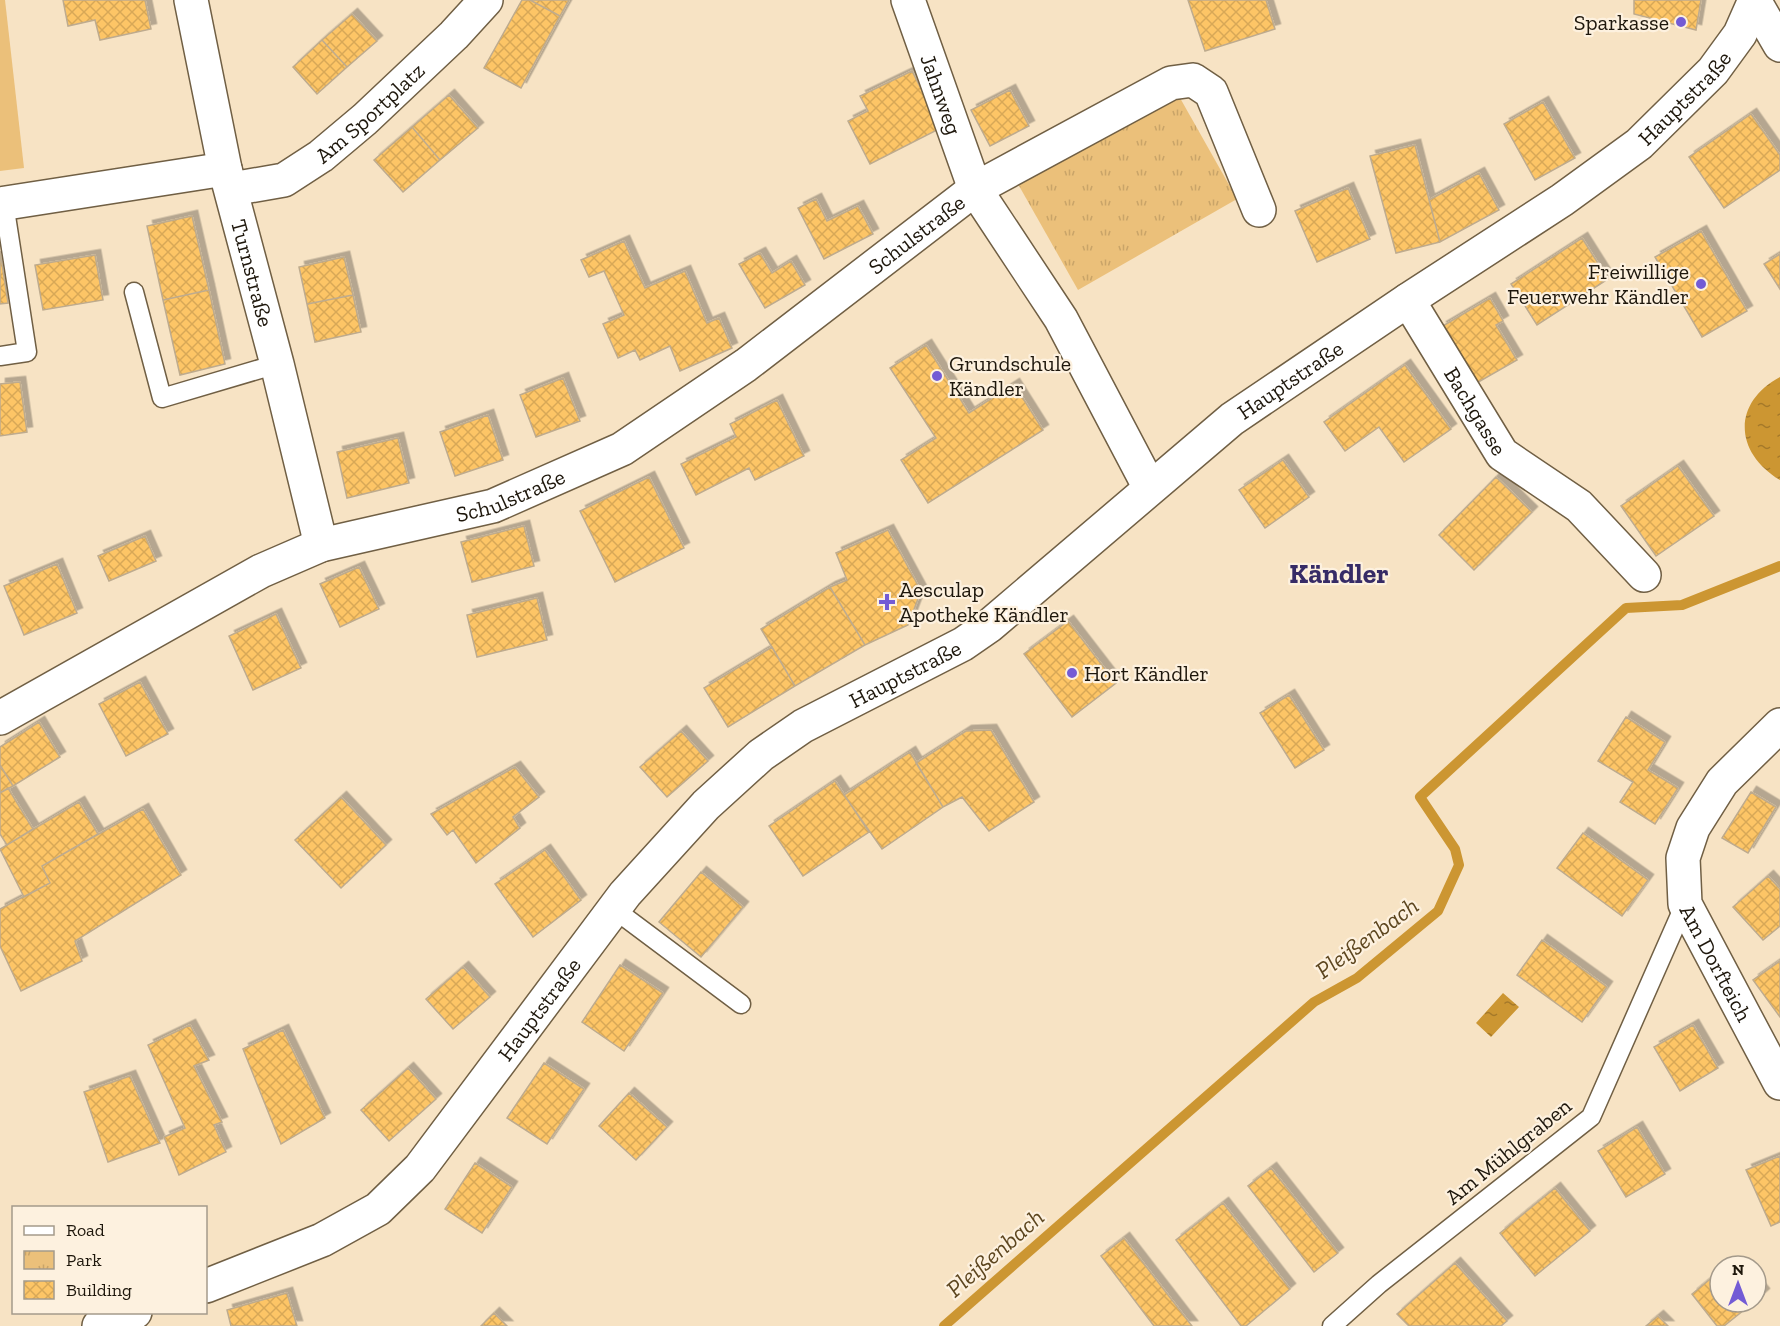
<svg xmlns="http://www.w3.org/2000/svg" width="1780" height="1326" font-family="'Zilla Slab',serif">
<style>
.park{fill:url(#park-tufts)}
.garden{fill:#ebc07a}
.water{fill:url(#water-ripples)}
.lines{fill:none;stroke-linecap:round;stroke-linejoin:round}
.stream{stroke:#cc9632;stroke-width:10}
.building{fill:url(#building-cross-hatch);stroke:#beab8e;stroke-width:1.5;filter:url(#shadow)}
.lane-casing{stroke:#705f44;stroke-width:21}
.street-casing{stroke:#705f44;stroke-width:36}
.secondary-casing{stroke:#705f44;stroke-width:36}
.lane{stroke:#fff;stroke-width:18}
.street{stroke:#fff;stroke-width:33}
.secondary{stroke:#fff;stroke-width:33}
.poi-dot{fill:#735bd5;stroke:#fdf1df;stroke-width:2}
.labels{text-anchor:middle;stroke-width:4.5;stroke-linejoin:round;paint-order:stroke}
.poi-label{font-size:22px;fill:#1e170c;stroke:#fdf1df;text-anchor:start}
.street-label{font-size:22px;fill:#1e170c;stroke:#fdf1df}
.water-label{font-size:24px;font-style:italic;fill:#5d461f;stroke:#fdf1df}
.district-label{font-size:28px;font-weight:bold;fill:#362b66;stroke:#fdf1df}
</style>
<defs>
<pattern id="park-tufts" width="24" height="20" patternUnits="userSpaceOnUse" patternTransform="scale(1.5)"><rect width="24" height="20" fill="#ebc07a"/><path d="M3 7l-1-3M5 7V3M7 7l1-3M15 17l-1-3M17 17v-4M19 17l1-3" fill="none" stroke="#c9a468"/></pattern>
<pattern id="water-ripples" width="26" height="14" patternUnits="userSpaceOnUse" patternTransform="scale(1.5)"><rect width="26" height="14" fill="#cc9632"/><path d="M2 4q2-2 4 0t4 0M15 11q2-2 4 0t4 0" fill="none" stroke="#a57929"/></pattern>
<pattern id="building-cross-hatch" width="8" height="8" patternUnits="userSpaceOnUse" patternTransform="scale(1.5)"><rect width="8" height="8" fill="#fdc566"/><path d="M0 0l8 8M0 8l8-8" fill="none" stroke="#d8a857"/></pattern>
<filter id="shadow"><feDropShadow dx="5.5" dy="-5.5" stdDeviation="0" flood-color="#0004"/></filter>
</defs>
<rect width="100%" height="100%" fill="#f7e3c4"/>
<!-- park -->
<path class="park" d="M1175 89 1237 199 1078 290 1014 177Z"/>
<!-- garden -->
<path class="garden" d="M0 0H5L24 168 0 171Z"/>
<!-- water -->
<path class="water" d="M1780 377V480C1734 452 1732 403 1780 377Z
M1503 993 1519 1007 1491 1037 1476 1023Z"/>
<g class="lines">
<!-- stream -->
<path class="stream" d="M944 1326 1314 1002 1357 978 1438 911 1459 865 1455 849 1420 797 1626 608 1682 605 1780 566"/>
</g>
<!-- building -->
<path class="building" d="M63 0H145L151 29 100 40 95 20 68 26Z
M522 0H530L560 16 521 88 484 68Z
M530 0H569L560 16Z
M1188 0H1266L1275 29 1205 51Z
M1634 0H1701L1696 30 1634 14Z
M352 14 377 41 347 67 322 40Z
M322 40 347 67 317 94 293 67Z
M912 71 941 128 870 164 848 121 868 111 860 96Z
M1010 90 1029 126 990 146 971 110Z
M449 95 478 128 440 160 412 127Z
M1543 102 1575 158 1535 180 1504 124Z
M1751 114 1780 155V170L1724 208 1689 157Z
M412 127 440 160 403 192 374 160Z
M1415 145 1440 242 1396 253 1370 156Z
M1479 173 1499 210 1440 242 1429 200Z
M1348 188 1370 239 1317 262 1295 211Z
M816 199 827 221 858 206 873 234 824 259 798 208Z
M192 216 209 290 163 300 147 226Z
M1701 231 1747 311 1702 337 1655 257Z
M1582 238 1608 279 1537 325 1511 284Z
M624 241 645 288 685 271 707 323 719 318 732 348 680 371 670 346 640 360 635 350 618 358 603 324 624 315 604 271 589 277 581 260Z
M0 251 8 303 0 304Z
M760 253 772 273 791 261 805 285 765 308 739 264Z
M1780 254V289L1764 264Z
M95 255 103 300 43 310 35 265Z
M344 257 353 295 307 304 299 267Z
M209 290 225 364 180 375 163 300Z
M353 295 361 332 315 342 307 304Z
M1490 298 1503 321 1496 325 1517 360 1475 384 1441 327Z
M926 345 969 413 1014 384 1043 430 928 503 901 460 936 438 890 368Z
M1405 365 1451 429 1404 462 1379 427 1345 451 1324 422Z
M563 378 580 421 536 437 520 395Z
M20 382 27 432 0 436V384Z
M777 400 804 456 755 480 749 468 696 495 681 464 736 437 730 424Z
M488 415 503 460 455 476 440 432Z
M398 438 409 483 347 498 337 452Z
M1283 460 1309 497 1265 528 1239 490Z
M1678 466 1714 516 1656 556 1621 506Z
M649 477 684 548 615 582 580 511Z
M1496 477 1532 512 1474 570 1439 535Z
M524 526 534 566 472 582 461 542Z
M888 530 921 591 908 625 865 645 830 587 847 580 836 553Z
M145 536 156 561 109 581 98 556Z
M57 564 77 613 24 635 4 586Z
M359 567 379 609 340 627 320 584Z
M830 587 865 645 795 686 761 629Z
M537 598 547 640 477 657 467 615Z
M276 614 301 668 253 690 229 636Z
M1068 621 1116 683 1072 717 1024 654Z
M772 647 795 686 728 727 704 688Z
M140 682 168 734 126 756 99 704Z
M1289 695 1324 750 1295 768 1260 713Z
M1626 717 1665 742 1648 770 1678 788 1655 824 1620 802 1633 782 1598 761Z
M39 722 60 757 13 786 0 765V747Z
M991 730 1034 802 989 831 962 797 943 807 916 763 966 731Z
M681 731 708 761 667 797 640 767Z
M910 752 943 807 882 849 844 795Z
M0 765 13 786 0 793Z
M515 767 539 797 513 817 520 828 476 863 453 830 447 835 431 814Z
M835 781 869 832 803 876 769 826Z
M8 788 33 829 7 845 0 834V793Z
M1751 792 1776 807 1748 853 1722 838Z
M341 797 386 845 341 888 295 840Z
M79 802 98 834 42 866 50 883 24 897 0 849Z
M143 809 181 875 75 941 82 961 21 991 0 946V909L50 883 42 866Z
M1583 833 1648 880 1622 916 1557 868Z
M545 850 581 900 533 937 495 884Z
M701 872 743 907 701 957 659 922Z
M1768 876 1780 889V926L1763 940 1733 907Z
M1542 940 1607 987 1582 1022 1517 975Z
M1780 961V1017L1753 980Z
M620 965 663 993 624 1051 582 1022Z
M463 967 490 997 453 1029 426 999Z
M190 1025 209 1060 194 1066 222 1122 214 1125 226 1152 179 1175 164 1137 185 1128 148 1045Z
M1693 1025 1718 1068 1680 1091 1654 1047Z
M283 1030 325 1118 281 1144 243 1049Z
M544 1063 584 1089 547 1144 507 1118Z
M408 1068 436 1099 389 1141 361 1110Z
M130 1076 160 1143 108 1162 84 1092Z
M629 1093 667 1127 636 1160 599 1126Z
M1637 1127 1665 1174 1626 1197 1598 1151Z
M1780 1156V1222L1771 1226 1746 1170Z
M475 1163 512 1187 482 1233 445 1209Z
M1271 1168 1338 1253 1314 1272 1248 1186Z
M1555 1188 1590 1231 1535 1276 1500 1233Z
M1223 1203 1290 1289 1246 1326H1241L1176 1240Z
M1124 1238 1192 1326H1154L1101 1256Z
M1455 1263 1507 1321 1501 1326H1409L1397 1314Z
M1720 1271V1302H1754L1724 1326H1717L1692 1294Z
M1756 1284 1764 1294 1756 1301Z
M287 1293 297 1326H231L227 1310Z
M494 1313 507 1326H481Z
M1658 1316 1668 1326H1646Z"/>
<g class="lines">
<defs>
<path id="lane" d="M134 292 162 398 277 364
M0 356 27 352 4 203
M614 909 741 1004
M1332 1326 1379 1284 1591 1117 1685 904"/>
<g id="street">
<path id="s1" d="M191 0 225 169 277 364 321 545"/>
<path id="s2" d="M908 0 975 189 1061 319 1150 488"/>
<path d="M1755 2 1780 45"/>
<path id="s3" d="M232 189 284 180 321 156 365 119 454 35 486 0"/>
<path d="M0 204 225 169"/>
<path id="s4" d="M1408 300 1502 454 1579 506 1644 575"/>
<path id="s5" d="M0 718 261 571 321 545 493 506 622 449 746 365 975 189 1171 83 1193 80 1211 92 1259 210"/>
<path id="s6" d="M1780 725 1722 782 1693 828 1683 858 1685 904 1780 1083"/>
</g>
<g id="secondary">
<path id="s7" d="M206 1286 322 1240 378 1209 420 1168 625 894 706 805 761 755 803 726 963 644 989 626 1232 419 1408 300 1562 200 1639 144 1713 71 1740 34 1755 0"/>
<path d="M99 1326 135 1312"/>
</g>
</defs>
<!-- lane casing -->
<use href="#lane" class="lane-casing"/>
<!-- street casing -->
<use href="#street" class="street-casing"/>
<!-- secondary casing -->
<use href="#secondary" class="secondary-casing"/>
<!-- lane -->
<use href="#lane" class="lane"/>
<!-- street -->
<use href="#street" class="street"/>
<!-- secondary -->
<use href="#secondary" class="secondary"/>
</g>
<!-- markers -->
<g class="poi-dot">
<circle cx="1681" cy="22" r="6"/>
<circle cx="1701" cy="284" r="6"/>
<circle cx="937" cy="376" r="6"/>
<path d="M884 593h6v6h6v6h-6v6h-6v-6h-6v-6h6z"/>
<circle cx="1072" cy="673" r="6"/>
</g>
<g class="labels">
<!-- poi labels -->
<g class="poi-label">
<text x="1669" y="30" text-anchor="end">Sparkasse</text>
<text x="1689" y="279" text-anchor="end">Freiwillige<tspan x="1689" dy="25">Feuerwehr Kändler</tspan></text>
<text x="949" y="371">Grundschule<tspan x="949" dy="25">Kändler</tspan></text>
<text x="899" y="597">Aesculap<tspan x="899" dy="25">Apotheke Kändler</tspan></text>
<text x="1084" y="681">Hort Kändler</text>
</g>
<!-- street labels -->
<g class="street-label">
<text dy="8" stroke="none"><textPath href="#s2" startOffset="100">Jahnweg</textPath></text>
<text dy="8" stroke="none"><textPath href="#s7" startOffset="1922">Hauptstraße</textPath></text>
<text dy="8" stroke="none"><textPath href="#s3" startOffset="162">Am Sportplatz</textPath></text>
<text dy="8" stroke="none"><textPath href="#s5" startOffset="1047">Schulstraße</textPath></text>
<text dy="8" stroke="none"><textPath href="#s1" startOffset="280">Turnstraße</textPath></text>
<text dy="8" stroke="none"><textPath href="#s7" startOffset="1436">Hauptstraße</textPath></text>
<text dy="8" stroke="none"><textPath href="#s4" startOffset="130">Bachgasse</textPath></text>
<text dy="8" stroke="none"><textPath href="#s5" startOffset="561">Schulstraße</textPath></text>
<text dy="8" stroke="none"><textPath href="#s7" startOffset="950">Hauptstraße</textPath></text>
<text dy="8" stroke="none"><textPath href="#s6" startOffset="280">Am Dorfteich</textPath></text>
<text dy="8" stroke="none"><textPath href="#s7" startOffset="446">Hauptstraße</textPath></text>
<text transform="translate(1508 1151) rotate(-39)" y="8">Am Mühlgraben</text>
</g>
<!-- water labels -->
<g class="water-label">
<text transform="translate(1367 938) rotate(-36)" y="8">Pleißenbach</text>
<text transform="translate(995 1253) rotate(-41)" y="8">Pleißenbach</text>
</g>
<!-- district labels -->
<g class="district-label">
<text x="1339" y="583">Kändler</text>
</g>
</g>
<!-- legend -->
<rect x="12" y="1206" width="195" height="108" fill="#fdf1df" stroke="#a49a8b" stroke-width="1.5"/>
<rect x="24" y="1226" width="30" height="9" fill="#ffffff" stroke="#a49a8b" stroke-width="1.5"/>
<text x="66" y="1236" font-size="18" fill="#1e170c">Road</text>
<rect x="24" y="1251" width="30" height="18" fill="url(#park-tufts)" stroke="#a49a8b" stroke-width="1.5"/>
<text x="66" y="1266" font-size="18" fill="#1e170c">Park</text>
<rect x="24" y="1281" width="30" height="18" fill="url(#building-cross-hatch)" stroke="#a49a8b" stroke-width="1.5"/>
<text x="66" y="1296" font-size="18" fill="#1e170c">Building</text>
<!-- north arrow -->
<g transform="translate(1738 1284)"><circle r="28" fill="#fdf1df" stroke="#a49a8b" stroke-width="1.5"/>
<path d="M0-4.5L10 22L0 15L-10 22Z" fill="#735bd5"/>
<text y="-9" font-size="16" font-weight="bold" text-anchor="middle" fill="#1e170c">N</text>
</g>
</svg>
